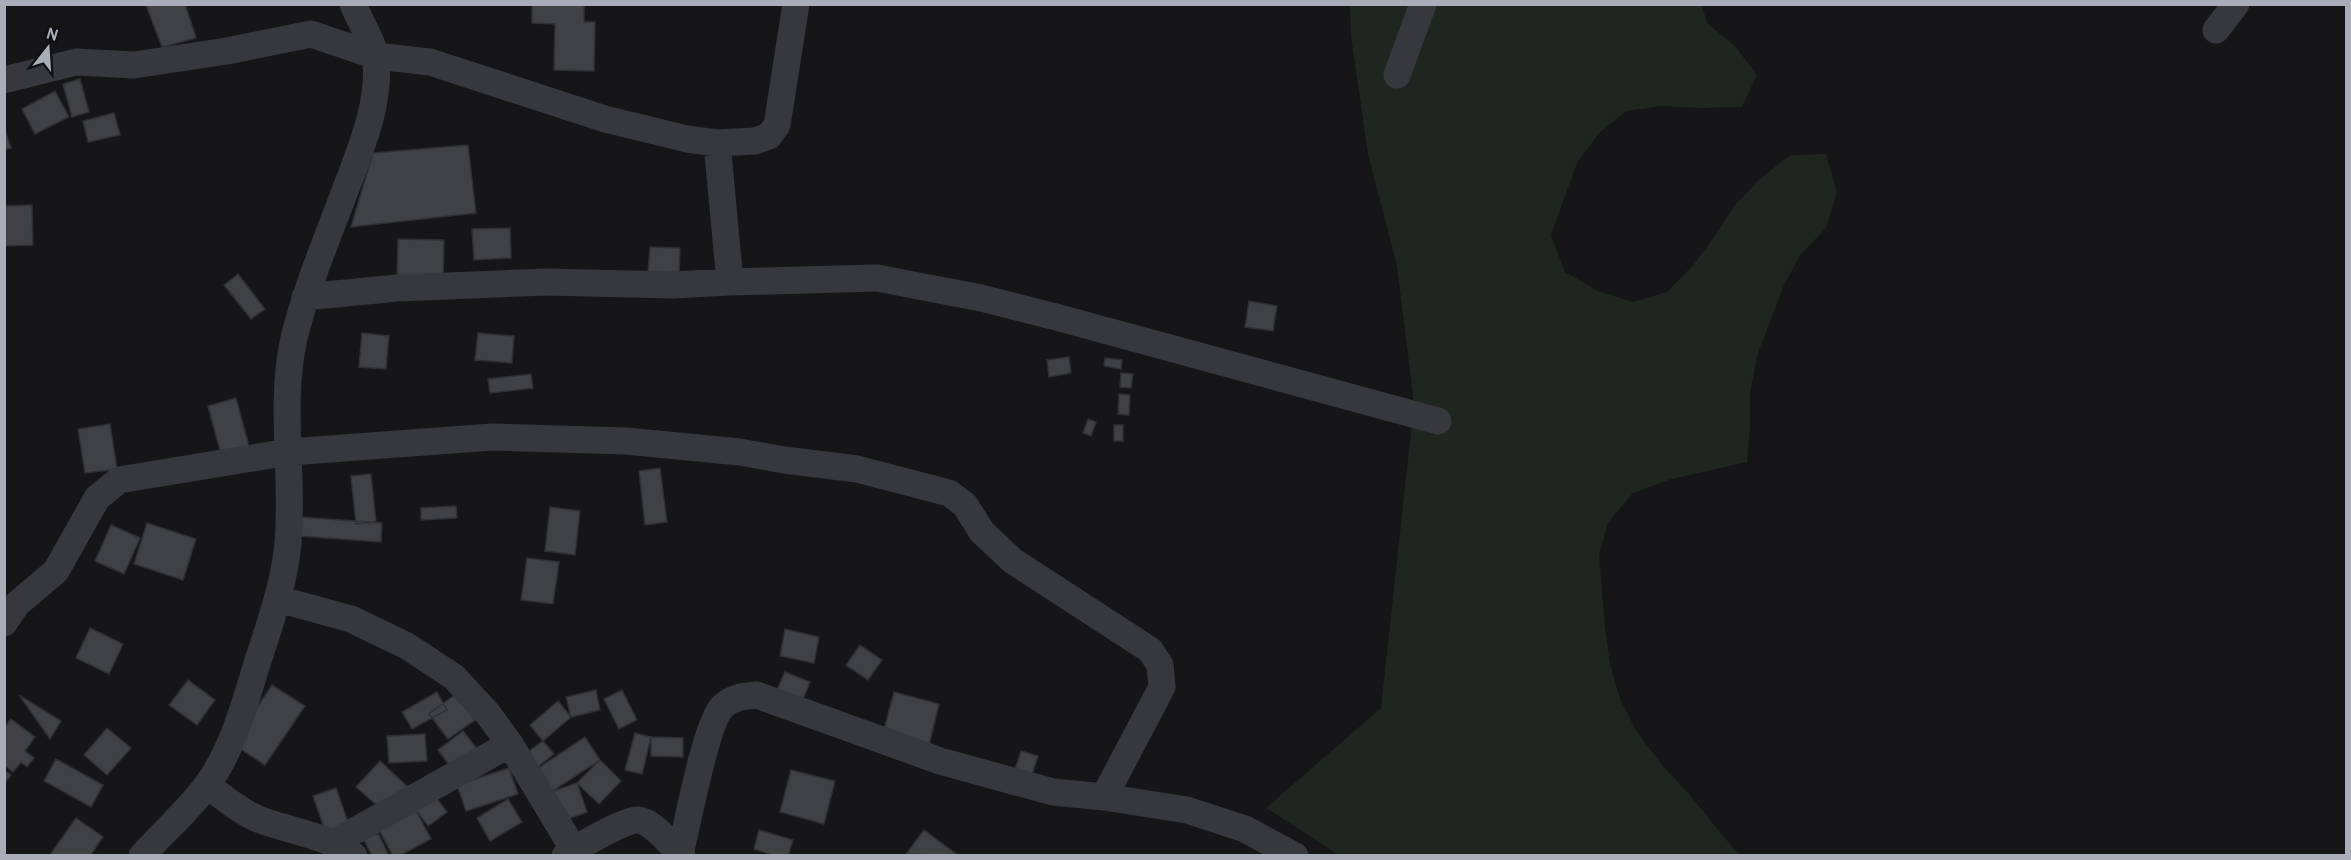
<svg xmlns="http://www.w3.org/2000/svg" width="2351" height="860" font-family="Overpass,sans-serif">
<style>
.green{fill:#1e261f}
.building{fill:#404145;stroke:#303034;stroke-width:1.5}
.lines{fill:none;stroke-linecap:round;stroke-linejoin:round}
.minor{stroke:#37383d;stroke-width:27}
</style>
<rect width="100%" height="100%" fill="#161618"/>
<!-- green -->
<path class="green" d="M1350 5H1702L1707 23 1735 46 1757 75 1742 107 1700 108 1662 106 1626 111 1599 133 1577 163 1551 235 1565 272 1598 291 1633 302 1667 292 1694 264 1715 236 1734 206 1761 178 1790 155 1826 154 1837 192 1826 228 1801 254 1784 285 1758 353 1750 392V427L1747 462 1668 480 1633 493 1608 523 1599 555 1605 628 1610 664 1620 699 1637 732 1662 765 1688 793 1739 855H1339L1266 808 1381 708 1414 404 1397 266 1368 154 1351 36Z"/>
<!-- building -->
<path class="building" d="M185 4 196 38 162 47 146 5Z
M532 4H584V22H595L594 71 554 70 555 24 532 23Z
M80 79 89 112 72 117 63 84Z
M55 91 69 117 35 134 22 109Z
M114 113 120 135 88 142 83 121Z
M4 127 11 148 4 150Z
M468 145 476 213 351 227 373 153Z
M32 205 33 245 4 246V206Z
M510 228 511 258 474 260 472 229Z
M398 239 444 240 443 281 397 280Z
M650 247 680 248 679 275 648 273Z
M238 274 265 309 251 319 224 285Z
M1249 301 1277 306 1273 331 1245 327Z
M362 333 389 336 386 369 359 367Z
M478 333 514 336 512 363 475 360Z
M1069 357 1071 373 1049 377 1047 360Z
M1105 358 1122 360 1121 369 1104 366Z
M1121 373 1133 374 1131 388 1120 387Z
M531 374 533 388 490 393 488 379Z
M1119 394 1130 395 1129 415 1118 414Z
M236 398 250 450 222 458 208 406Z
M1088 419 1096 422 1091 436 1083 433Z
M110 424 117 469 85 473 78 429Z
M1114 425H1123V441H1114Z
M660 468 667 522 645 525 639 471Z
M371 474 376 522 356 524 351 476Z
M456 506 457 518 421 520V508Z
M550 507 580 511 575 555 545 551Z
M299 517 382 523 381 542 298 536Z
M147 523 196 539 183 580 134 564Z
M111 525 140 538 124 574 95 561Z
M527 558 559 562 553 604 521 600Z
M90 628 123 644 109 674 76 658Z
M785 629 819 637 814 663 780 656Z
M860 645 882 660 868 680 846 665Z
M785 672 810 682 798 712 772 701Z
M188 680 215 700 197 725 169 705Z
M272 685 305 706 265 765 233 744Z
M596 690 600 710 571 717 566 697Z
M622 690 637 720 619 729 604 699Z
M437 692 447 710 412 729 402 712Z
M894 692 939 704 928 749 882 737Z
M456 694 475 720 448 739 429 714Z
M19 695 61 721 50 739Z
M558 701 571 717 543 741 530 725Z
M11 719 35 737 25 751 34 758 27 767 21 762 13 772 4 765V728Z
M107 728 131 748 107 775 84 755Z
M463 731 482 755 457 775 438 750Z
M635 733 651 737 642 774 625 770Z
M425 734 427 761 389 763 387 736Z
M585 737 600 760 551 792 537 769Z
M651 737 683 738V757L651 756Z
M543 741 554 754 536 768 525 754Z
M1021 751 1038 756 1029 784 1012 779Z
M56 759 103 785 91 807 44 781Z
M600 760 621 781 599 804 577 783Z
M380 761 411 790 388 815 356 787Z
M509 768 518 794 466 811 457 785Z
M4 770 11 775 4 784Z
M791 770 835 781 824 824 780 812Z
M577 783 587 812 562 821 551 792Z
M336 788 349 825 326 833 313 796Z
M433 793 447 812 428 826 414 807Z
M508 799 522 822 490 841 477 818Z
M414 807 431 839 399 856H393L377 826Z
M76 818 103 837 90 856H49Z
M759 830 793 840 788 856H775L754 849Z
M924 830 959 856 906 854Z
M378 833 389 856H372L364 840Z"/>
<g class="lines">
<!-- minor -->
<path class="minor" d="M2216 30 2236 4
M1397 75 1423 4
M4 80 76 62 134 65 227 51 311 34 376 56 430 62 605 119 687 139 717 143 755 141 769 136 777 125 796 4
M717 143 730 282
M305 297 397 288 548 282 671 285 730 282 877 278 981 298 1056 317 1438 421
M278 599 351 619 407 646 454 677 488 714 510 744 574 850
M4 623 17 604 56 571 97 498 119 480 289 452 492 437 626 441 740 452 784 460 857 469 949 493 965 505 982 532 1013 561 1150 650 1160 665 1162 687 1104 797
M207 785C223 797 239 811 258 819 282 829 337 838 354 856
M333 843 510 744
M680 854C687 827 706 721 723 706 733 697 744 696 757 695L940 761 1053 792 1104 797 1187 810 1245 829 1295 856
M142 856C163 832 189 810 207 785 232 751 244 706 256 667 269 626 284 586 288 543 294 475 279 405 294 338 307 285 329 234 348 183 363 143 380 102 376 59 374 43 359 20 353 4
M565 856C578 847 625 819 638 820 654 822 671 845 682 856"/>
</g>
<!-- border -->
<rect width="2351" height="860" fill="none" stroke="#a8adb8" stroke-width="12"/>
<!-- north arrow -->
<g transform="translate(48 48) rotate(17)" stroke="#111113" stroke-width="4.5" paint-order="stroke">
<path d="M0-4.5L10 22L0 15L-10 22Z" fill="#a8adb8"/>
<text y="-9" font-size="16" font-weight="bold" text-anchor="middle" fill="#a8adb8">N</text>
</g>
</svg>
